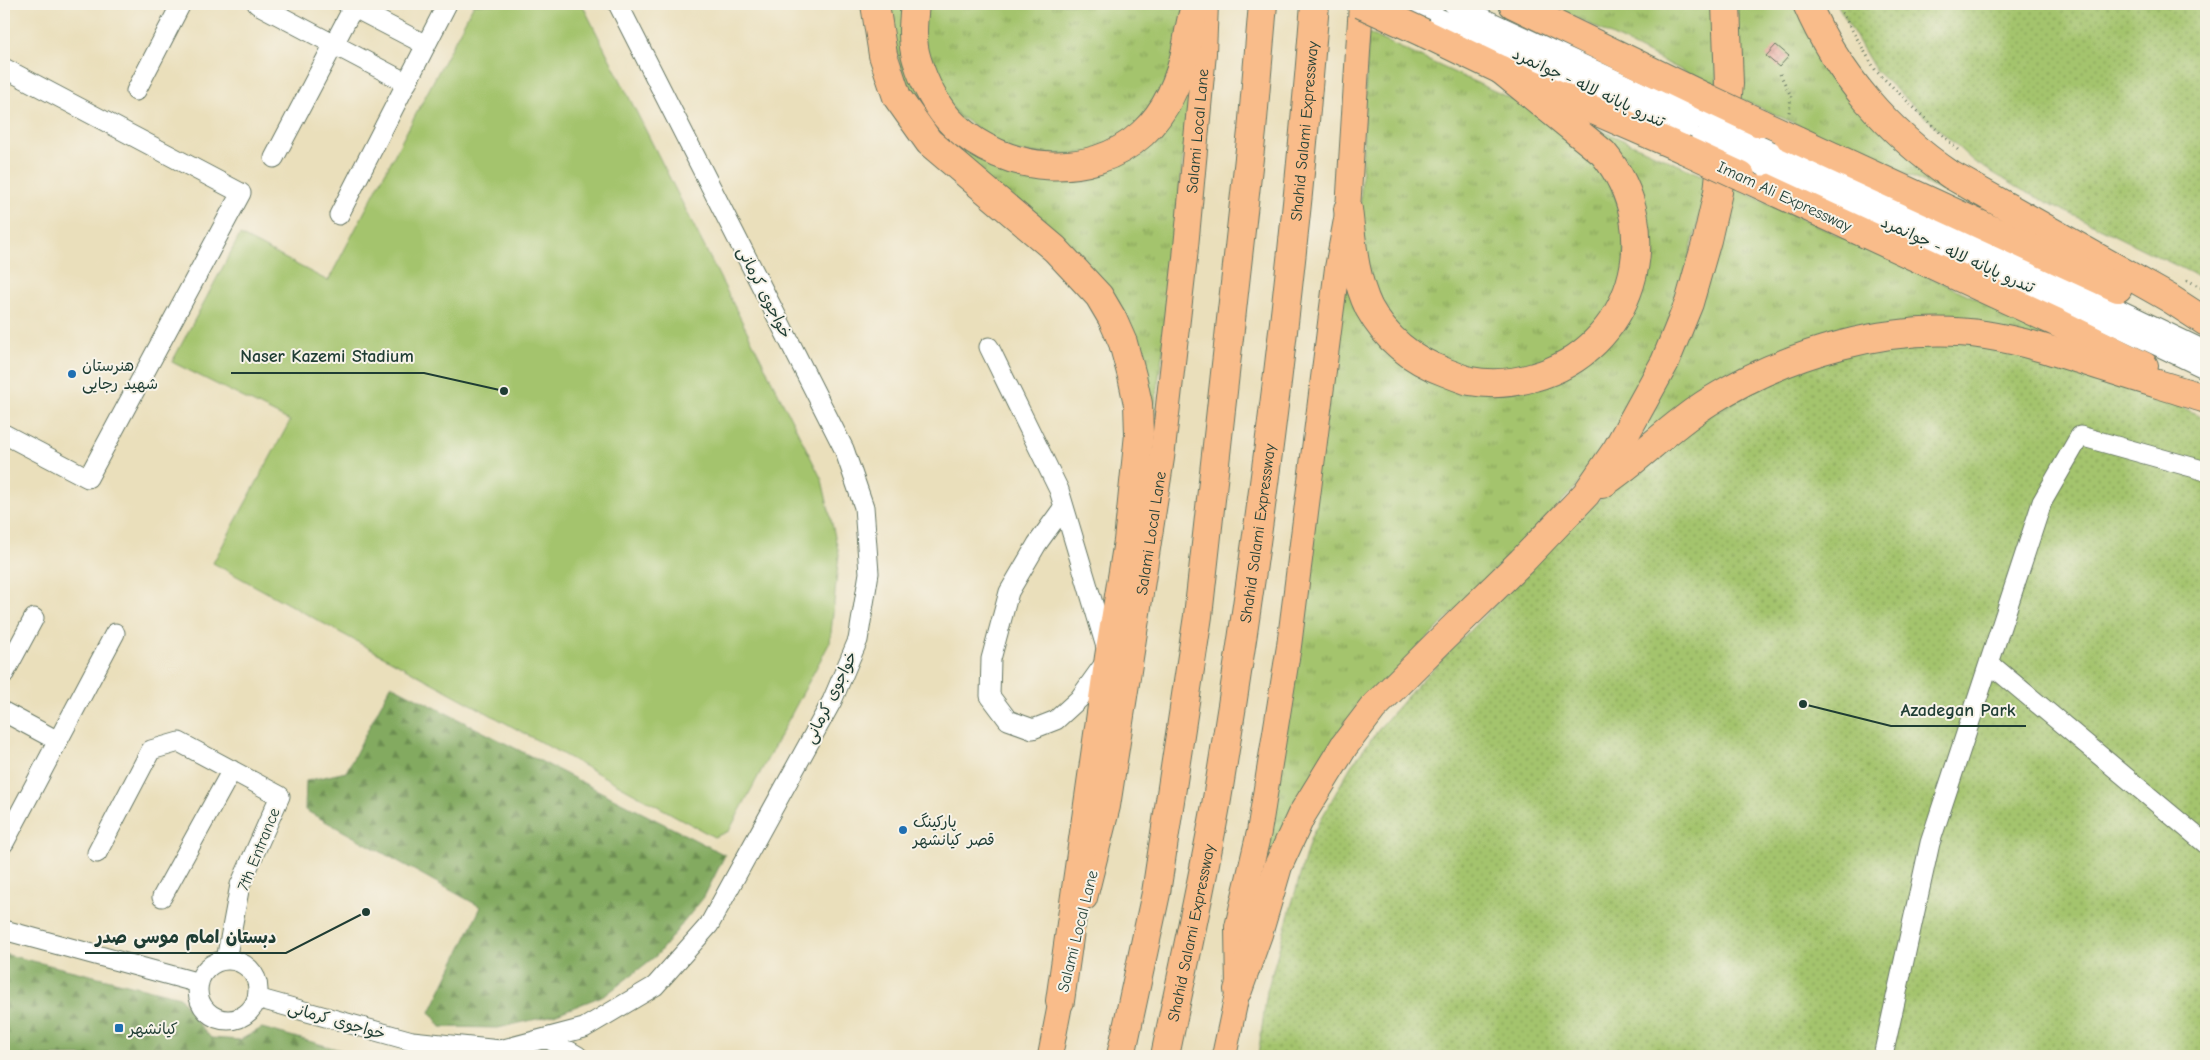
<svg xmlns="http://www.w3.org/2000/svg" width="2210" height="1060" font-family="'Comic Neue','Playpen Sans Arabic',sans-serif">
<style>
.grass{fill:url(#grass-tufts);stroke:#628050}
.forest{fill:url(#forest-firs);stroke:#51744a}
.park{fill:url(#park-dots);stroke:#628050}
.pitch{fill:#a4c46d;stroke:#628050}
.building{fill:url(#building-cross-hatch)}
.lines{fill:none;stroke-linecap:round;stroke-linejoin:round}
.minor-casing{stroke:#667663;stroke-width:21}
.major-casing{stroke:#667663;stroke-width:26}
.highway-casing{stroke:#667663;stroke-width:30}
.path{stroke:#667663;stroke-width:3;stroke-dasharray:1 4;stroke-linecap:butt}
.minor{stroke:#fff;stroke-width:19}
.major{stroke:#f9bc8a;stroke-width:24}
.highway{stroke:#f9bc8a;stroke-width:28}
.minor-bridge-casing{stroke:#667663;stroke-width:21;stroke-linecap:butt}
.highway-bridge-casing{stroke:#667663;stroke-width:30;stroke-linecap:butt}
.minor-bridge{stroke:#fff;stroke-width:19}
.highway-bridge{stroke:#f9bc8a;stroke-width:28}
.poi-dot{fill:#1f6fb2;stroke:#f7f3e8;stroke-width:2}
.labels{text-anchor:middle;stroke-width:4;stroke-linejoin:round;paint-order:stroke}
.street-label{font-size:16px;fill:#1f3d34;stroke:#f7f3e8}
.poi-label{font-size:16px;fill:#1f3d34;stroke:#f7f3e8;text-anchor:start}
.leader{fill:none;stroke:#1f3d34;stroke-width:2}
.callout-dot{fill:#1f3d34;stroke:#f7f3e8;stroke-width:2}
.callout-label{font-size:18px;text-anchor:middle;font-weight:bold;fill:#1f3d34;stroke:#f7f3e8;stroke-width:4;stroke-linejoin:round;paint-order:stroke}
</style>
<defs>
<pattern id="grass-tufts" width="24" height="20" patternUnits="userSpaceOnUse" patternTransform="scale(1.25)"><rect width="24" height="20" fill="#a4c46d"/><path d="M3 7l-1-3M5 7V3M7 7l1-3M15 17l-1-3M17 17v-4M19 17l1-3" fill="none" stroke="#85a05a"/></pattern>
<pattern id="forest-firs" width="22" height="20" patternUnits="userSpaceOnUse" patternTransform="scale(1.25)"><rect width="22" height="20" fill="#83aa60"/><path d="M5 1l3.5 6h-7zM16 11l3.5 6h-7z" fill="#6b8c50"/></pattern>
<pattern id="park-dots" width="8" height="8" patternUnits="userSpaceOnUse" patternTransform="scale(1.25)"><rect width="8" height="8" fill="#a4c46d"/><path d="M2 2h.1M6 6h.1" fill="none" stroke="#85a05a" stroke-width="1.8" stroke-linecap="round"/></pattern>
<pattern id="building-cross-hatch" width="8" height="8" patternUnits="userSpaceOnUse" patternTransform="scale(1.25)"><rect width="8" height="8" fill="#e7948c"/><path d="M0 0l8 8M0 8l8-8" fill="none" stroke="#bb7a73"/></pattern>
</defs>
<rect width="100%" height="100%" fill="#f7f3e8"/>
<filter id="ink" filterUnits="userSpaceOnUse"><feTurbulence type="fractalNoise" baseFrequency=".02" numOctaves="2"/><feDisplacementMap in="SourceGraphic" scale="10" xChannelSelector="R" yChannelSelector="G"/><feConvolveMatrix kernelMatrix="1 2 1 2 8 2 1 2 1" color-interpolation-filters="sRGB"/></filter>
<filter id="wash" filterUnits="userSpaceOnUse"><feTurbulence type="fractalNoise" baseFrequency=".0096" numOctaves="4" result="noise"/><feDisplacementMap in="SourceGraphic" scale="20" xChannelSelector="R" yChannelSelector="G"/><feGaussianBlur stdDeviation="1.12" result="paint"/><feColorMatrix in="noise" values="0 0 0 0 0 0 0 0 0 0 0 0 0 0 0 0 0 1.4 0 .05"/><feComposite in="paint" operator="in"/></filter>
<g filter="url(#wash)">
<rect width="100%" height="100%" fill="#eadfbb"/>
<!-- grass -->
<path class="grass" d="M886 4H908V50L992 158 1135 149 1196 22 1166 332 1152 421 1131 334 937 135 908 93 890 28Z
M921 4H1186L1181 45 1152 115 1095 156 1013 152 949 109 920 36Z
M1549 4H1717V88Z
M1737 4H1797L1834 73 2055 243 1737 97Z
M1368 33 1514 100 1545 117 1580 141 1623 194 1625 290 1564 360 1485 376 1414 349 1372 295 1360 211Z
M1587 124 1710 179 1671 323 1612 438 1575 488 1383 684 1250 915 1348 235 1393 349 1536 387 1644 273Z
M1728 185 2080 346 1630 446Z"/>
<!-- forest -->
<path class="forest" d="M391 685 725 855 704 897 657 955 607 994 554 1015 498 1028 441 1027 430 1012 481 907 305 810 306 781 346 772Z
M4 954 180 997 197 1022 211 1038 240 1040 262 1028 362 1056H4Z"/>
<!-- park -->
<path class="park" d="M1837 4H2206V280L2022 190 1973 161 1876 71Z
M1973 339 2158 395 2206 419V1056H1258L1267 991 1311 837 1351 766 1382 725 1418 684 1570 527 1661 443 1818 356Z"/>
<!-- pitch -->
<path class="pitch" d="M474 4H582L822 480 839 554 830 642 729 831 714 837 213 563 290 421 172 362 240 235 328 281Z"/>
<g id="blocks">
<!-- building -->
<path class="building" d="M1776 45 1789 56 1779 67 1766 56Z"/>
</g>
</g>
<g filter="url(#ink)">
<use href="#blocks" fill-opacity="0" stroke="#667663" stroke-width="1"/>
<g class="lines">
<defs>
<path id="minor" d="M257 4 407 83
M347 4 426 45
M1408 4 1701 138
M1453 4 1702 120
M4 68 241 193 88 478 4 434
M136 91 181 4
M1771 151 2060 281 2206 351
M274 158 355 4
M1763 166 2036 288 2206 369
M339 215 447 4
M989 347 1059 490 1109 657 1079 699 1056 720 1033 729 1008 720 990 696 991 659 1009 592 1037 544 1063 508
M1989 663 2206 844
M4 674 34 618
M4 712 58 741
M4 843 115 633
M97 853 151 750 179 742 280 796 240 885 226 960
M162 897 232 770
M4 930 199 983
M198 990a30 30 0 1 1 60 0a30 30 0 1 1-60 0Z
M257 998 412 1041 500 1050 584 1028 655 986 709 925 832 701 858 640 869 573 864 507 844 449 618 4
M547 1038 578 1056
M1883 1056 1930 843 2042 502 2080 436 2206 471"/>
<g id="major">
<path id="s1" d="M1085 898 1108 806 1162 458 1185 258 1204 53 1206 4"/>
<path d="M1050 1056 1064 984"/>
<path d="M1224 1056 1238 990 1237 927 1259 832 1289 646 1337 268 1348 209 1361 4"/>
</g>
<g id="highway">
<path d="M875 4 883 55 897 97 929 142 1055 249 1099 296 1112 318 1123 343 1132 376 1138 404 1139 434 1128 541 1109 657 1060 1001"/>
<path d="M915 4C913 22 911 42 917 60 924 83 937 109 955 126 1005 172 1089 182 1142 134 1167 111 1181 77 1187 44 1189 30 1191 17 1196 4"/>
<path d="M1513 4 1707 98"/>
<path d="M1807 4C1837 74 1888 132 1951 175L2169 298 2206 322"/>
<path d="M1424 33 1501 70 1683 149"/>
<path d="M1760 123 2118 288"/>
<path d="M1741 176 2060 324 2144 366"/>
<path d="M1348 209C1352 242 1354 277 1369 308 1386 339 1412 360 1445 372 1453 375 1462 379 1470 381 1491 385 1514 383 1534 377 1632 350 1669 231 1603 153L1501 70"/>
<path d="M1602 484C1640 459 1671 425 1710 401 1786 353 1895 321 1985 335 2030 342 2072 357 2116 371 2146 381 2176 389 2206 399"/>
<path d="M1238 990 1258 934 1278 866 1301 816 1344 746 1373 708 1442 639 1522 561 1586 494 1617 449 1665 362 1689 303 1707 240 1718 192 1729 84 1726 4"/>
<path d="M1121 1056 1156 893 1198 616 1252 131 1263 4"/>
<path id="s2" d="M1165 1056C1182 973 1201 889 1216 805 1260 539 1294 272 1315 4"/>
</g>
</defs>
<!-- minor casing -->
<use href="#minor" class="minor-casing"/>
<!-- major casing -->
<use href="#major" class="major-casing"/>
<!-- highway casing -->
<use href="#highway" class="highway-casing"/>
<!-- path -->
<path class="path" d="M1837 4 1876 71 1959 151
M1780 74 1791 96 1789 113
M2187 280 2206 290"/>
<!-- minor -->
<use href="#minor" class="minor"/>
<!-- major -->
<use href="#major" class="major"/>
<!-- highway -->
<use href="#highway" class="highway"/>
<defs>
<path id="minor-bridge" d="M1702 120 1771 151
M1701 138 1763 166"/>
<path id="highway-bridge" d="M1361 4 1424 33
M1707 98 1760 123
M1683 149 1741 176"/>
</defs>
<!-- minor-bridge casing -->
<use href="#minor-bridge" class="minor-bridge-casing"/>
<!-- highway-bridge casing -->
<use href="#highway-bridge" class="highway-bridge-casing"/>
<!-- minor-bridge -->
<use href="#minor-bridge" class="minor-bridge"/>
<!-- highway-bridge -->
<use href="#highway-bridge" class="highway-bridge"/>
</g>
</g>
<!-- markers -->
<g class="poi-dot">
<circle cx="72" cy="374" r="5"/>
<circle cx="903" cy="830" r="5"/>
<rect x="114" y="1023" width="10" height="10" rx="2.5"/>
</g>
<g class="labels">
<!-- street labels -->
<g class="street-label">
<text transform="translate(1589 87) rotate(25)" y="6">تندرو پایانه لاله - جوانمرد</text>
<text dy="6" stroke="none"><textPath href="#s2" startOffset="936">Shahid Salami Expressway</textPath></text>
<text dy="6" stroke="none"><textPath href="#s1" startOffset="776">Salami Local Lane</textPath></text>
<text transform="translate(1785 196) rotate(25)" y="6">Imam Ali Expressway</text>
<text transform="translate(1958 254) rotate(24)" y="6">تندرو پایانه لاله - جوانمرد</text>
<text transform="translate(765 292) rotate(63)" y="6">خواجوی کرمانی</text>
<text dy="6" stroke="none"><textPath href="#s2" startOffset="531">Shahid Salami Expressway</textPath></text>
<text dy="6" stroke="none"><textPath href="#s1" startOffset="371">Salami Local Lane</textPath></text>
<text transform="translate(830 697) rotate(-64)" y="6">خواجوی کرمانی</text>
<text transform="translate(258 849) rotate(-68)" y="6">7th Entrance</text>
<text transform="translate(1077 931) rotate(-76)" y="6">Salami Local Lane</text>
<text dy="6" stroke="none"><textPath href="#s2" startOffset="126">Shahid Salami Expressway</textPath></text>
<text transform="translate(337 1020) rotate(16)" y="6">خواجوی کرمانی</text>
</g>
<!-- poi labels -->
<g class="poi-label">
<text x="82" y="371">هنرستان<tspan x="82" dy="18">شهید رجایی</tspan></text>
<text x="913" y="827">پارکینگ<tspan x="913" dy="18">قصر کیانشهر</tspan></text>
<text x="129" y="1034">کیانشهر</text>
</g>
</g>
<!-- callouts -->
<path class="leader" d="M504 391L424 373H231M1803 704L1891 726H2026M366 912L286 953H85"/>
<g class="callout-dot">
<circle cx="504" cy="391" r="5"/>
<circle cx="1803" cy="704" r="5"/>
<circle cx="366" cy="912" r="5"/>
</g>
<g class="callout-label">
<text x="327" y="362">Naser Kazemi Stadium</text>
<text x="1958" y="716">Azadegan Park</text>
<text x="186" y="943">دبستان امام موسی صدر</text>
</g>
<!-- margin -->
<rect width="2210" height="1060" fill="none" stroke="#f7f3e8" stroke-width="20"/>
</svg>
